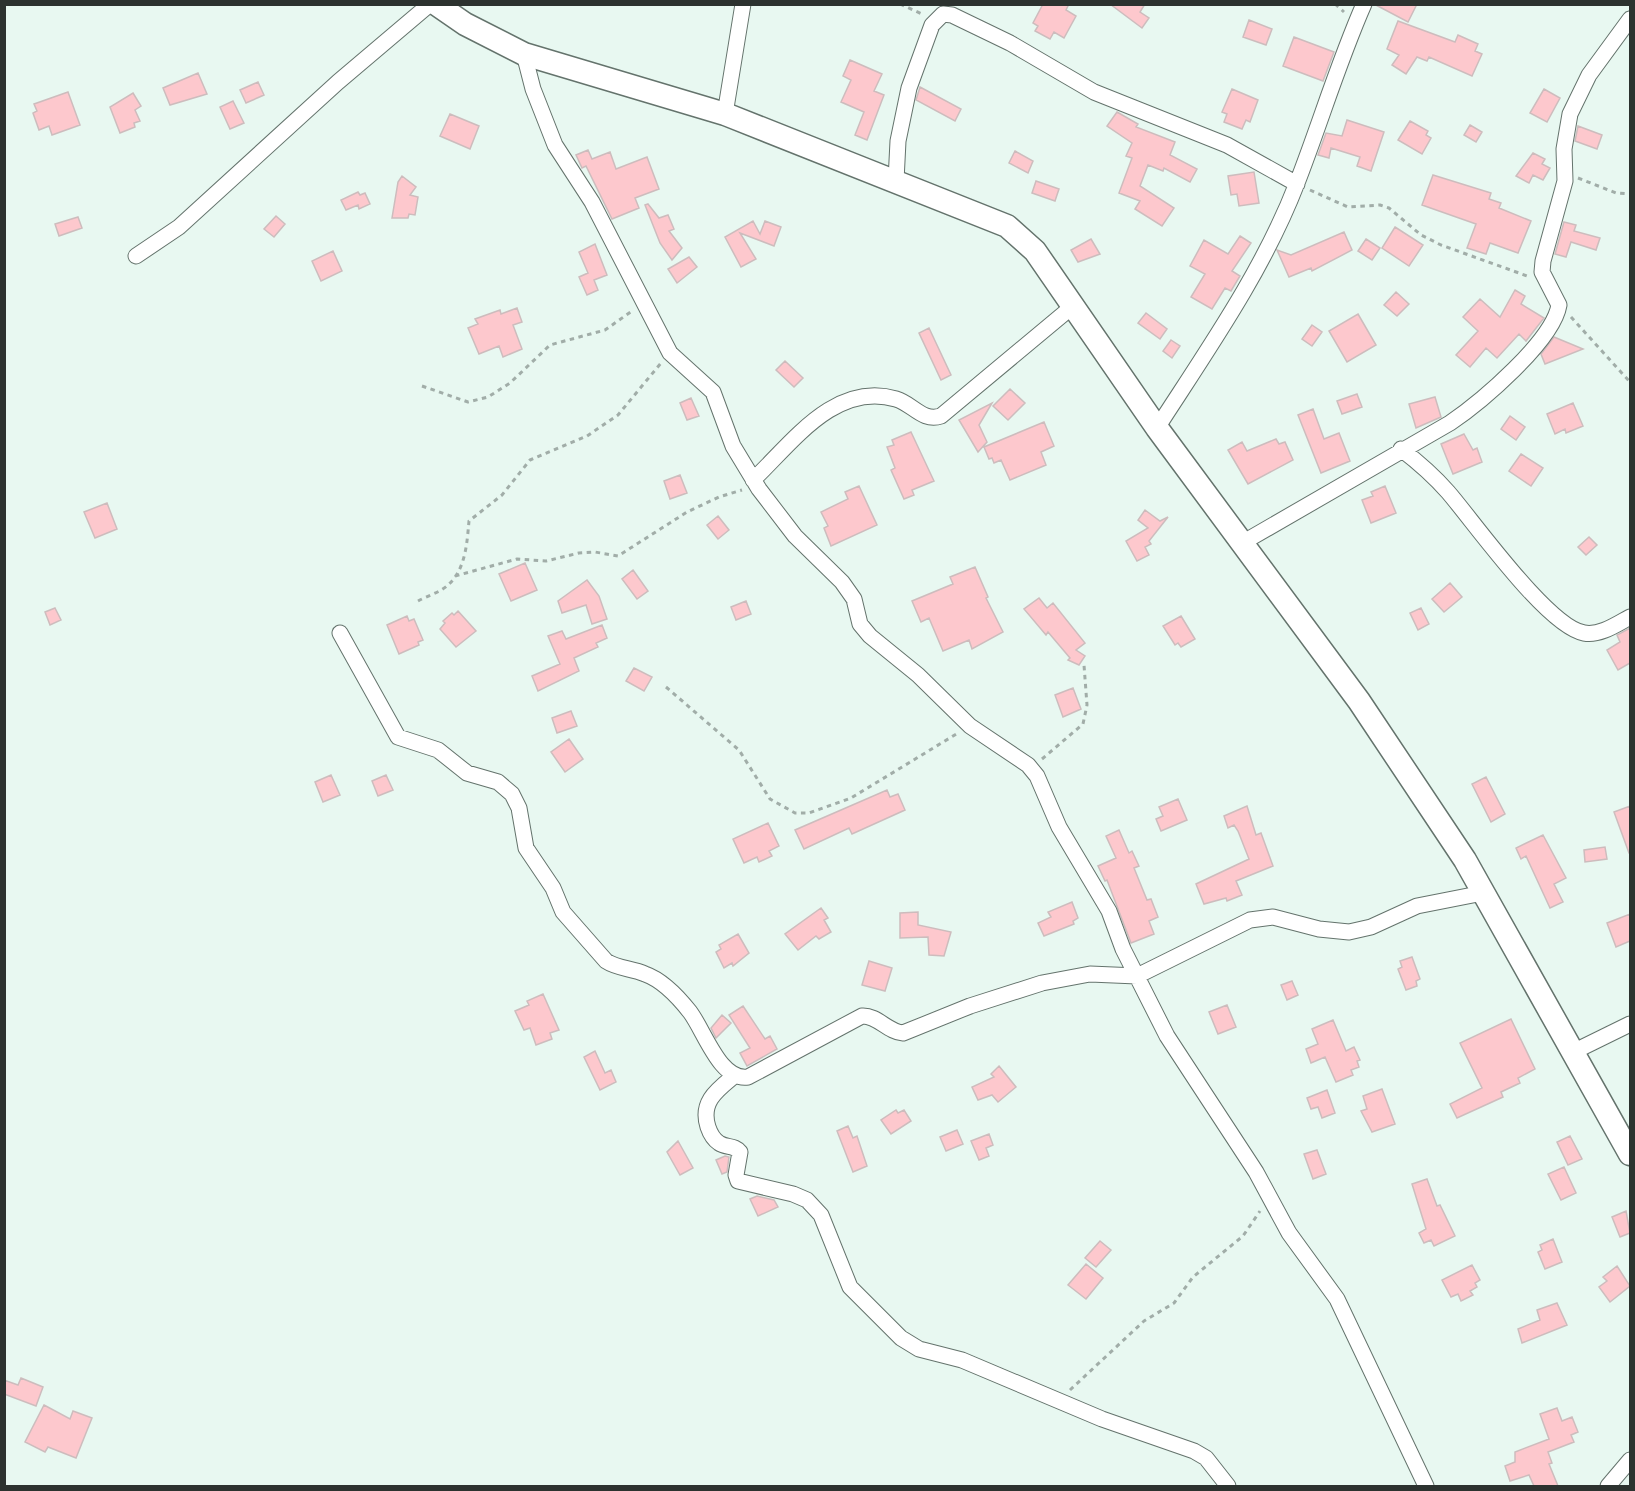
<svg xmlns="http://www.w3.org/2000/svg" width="1635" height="1491" font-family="Raleway,sans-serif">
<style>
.building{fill:#fdc8cd;stroke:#cdbcbd;stroke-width:1.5}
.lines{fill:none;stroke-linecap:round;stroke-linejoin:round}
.minor-casing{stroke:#64736c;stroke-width:17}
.secondary-casing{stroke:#64736c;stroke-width:25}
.path{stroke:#a1ada8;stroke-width:3;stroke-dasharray:4.5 4.5;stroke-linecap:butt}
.minor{stroke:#fff;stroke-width:15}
.secondary{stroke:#fff;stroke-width:22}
</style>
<rect width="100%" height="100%" fill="#e8f8f1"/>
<!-- building -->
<path class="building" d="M1043 4H1069L1066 10 1076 16 1064 38 1054 32 1050 39 1035 31 1038 26 1033 23Z
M1110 4H1145L1140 12 1149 18 1142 28Z
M1374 4H1417L1408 22Z
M1249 20 1272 29 1266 45 1243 37Z
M1398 21 1455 42 1458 35 1478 44 1475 51 1482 54 1472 76 1429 57 1427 61 1417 57 1406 74 1392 65 1399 55 1387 49Z
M1294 37 1334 52 1323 81 1283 66Z
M850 60 882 74 874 91 884 95 867 140 855 135 864 112 841 102 851 80 843 76Z
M198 73 207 94 170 105 163 88Z
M258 82 264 95 246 103 240 90Z
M920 87 961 109 955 121 916 100Z
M1232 89 1258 100 1250 122 1246 120 1242 129 1224 122 1227 114 1222 112Z
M1544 89 1560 98 1547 122 1530 113Z
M68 92 80 125 52 135 49 126 39 130 33 113 37 111 34 104Z
M133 93 141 106 135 110 140 121 134 123 135 127 120 133 110 107Z
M233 101 244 123 230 129 220 107Z
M1117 112 1138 124 1136 127 1175 142 1170 155 1197 169 1190 182 1164 168 1163 171 1148 165 1140 186 1174 208 1162 226 1135 209 1140 201 1119 193 1132 158 1126 156 1132 143 1107 126Z
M450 114 479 126 470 149 440 136Z
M1347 120 1384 132 1371 171 1357 166 1360 157 1331 148 1329 158 1318 155 1326 133 1342 136Z
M1410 121 1428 131 1426 135 1431 138 1422 154 1398 140Z
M1470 125 1482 132 1476 142 1464 135Z
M1578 126 1602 135 1597 149 1575 141Z
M588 150 592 159 610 152 616 169 647 157 659 189 635 198 639 208 612 219 586 166 582 168 576 155Z
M1015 151 1033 161 1028 173 1009 163Z
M1533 153 1545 159 1542 164 1550 168 1543 180 1533 175 1529 183 1516 176Z
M1254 172 1259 203 1239 206 1237 194 1231 195 1228 176Z
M1433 175 1491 193 1489 199 1501 203 1499 208 1531 221 1518 253 1490 243 1486 254 1467 248 1476 224 1422 205Z
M402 176 416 187 410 195 418 197 415 215 409 214 408 218H392L398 182Z
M1036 181 1059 189 1055 201 1032 193Z
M358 192 360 195 365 193 370 204 359 209 358 205 346 210 341 200Z
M648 204 659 218 668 215 674 229 669 231 682 248 672 260 660 243 645 205Z
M276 216 285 224 274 237 264 229Z
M78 217 82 228 59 236 55 224Z
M753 221 760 234 765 221 781 227 774 246 740 233 756 259 741 267 725 237Z
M1564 222 1576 225 1574 231 1600 238 1596 250 1571 242 1566 257 1555 254Z
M1395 227 1423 245 1409 266 1382 248Z
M1344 232 1352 250 1312 271 1311 268 1289 277 1277 250 1291 255Z
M1240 236 1251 243 1232 271 1240 276 1231 291 1225 288 1212 309 1191 297 1205 274 1190 266 1204 240 1228 254Z
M1091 239 1100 254 1078 262 1071 250Z
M1366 239 1380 248 1372 260 1358 251Z
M595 244 607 275 594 280 598 290 587 295 579 277 588 273 579 252Z
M333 251 342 271 321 281 312 261Z
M689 257 697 267 677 283 668 269Z
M1515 290 1525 296 1521 304 1544 318 1526 341 1519 334 1497 358 1486 348 1470 367 1456 355 1478 331 1463 317 1480 299 1500 317Z
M1396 292 1409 304 1397 316 1384 305Z
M517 308 522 322 513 325 522 349 503 357 499 346 479 354 468 328 478 324 475 319 500 310 501 314Z
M1146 313 1167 329 1160 339 1138 323Z
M1358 314 1376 345 1347 362 1329 331Z
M1312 325 1322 332 1312 346 1302 339Z
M929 328 951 375 941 380 919 333Z
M1554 337 1583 349 1545 364 1541 354Z
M1171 340 1180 346 1172 358 1163 351Z
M785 361 803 378 794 387 776 370Z
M1010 389 1025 403 1008 420 993 406Z
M1357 394 1362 407 1342 414 1337 401Z
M1435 397 1441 417 1416 428 1409 404Z
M691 398 699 416 687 420 680 403Z
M992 403 979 425 987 442 978 452 959 420Z
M1573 403 1583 426 1566 433 1565 429 1555 434 1547 414Z
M1313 409 1324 439 1339 433 1350 461 1321 473 1298 415Z
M1510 416 1525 427 1516 440 1501 429Z
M1044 422 1054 446 1041 452 1046 465 1010 480 1001 460 994 463 992 458 989 459 984 447Z
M911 432 934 481 912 490 914 495 904 499 891 470 895 468 887 447 894 445 892 440Z
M1464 434 1473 450 1477 448 1482 462 1453 474 1441 444Z
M1276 439 1279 444 1285 442 1293 460 1248 484 1228 450 1242 442 1247 451Z
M1521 454 1543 468 1531 486 1509 471Z
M680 475 687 493 670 499 664 481Z
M859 486 877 525 831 546 824 528 828 526 821 512 848 499 845 492Z
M1385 486 1396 513 1371 523 1362 500 1373 496 1371 492Z
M107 503 117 529 95 538 84 512Z
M1145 510 1160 521 1168 517 1149 541 1151 544 1145 547 1149 555 1137 561 1126 541 1148 528 1138 520Z
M718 516 729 530 718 539 707 525Z
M1589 537 1597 545 1586 555 1578 547Z
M525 563 537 590 511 601 499 574Z
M975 567 988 597 986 598 1003 632 972 649 969 640 943 651 929 618 921 622 912 601 953 584 950 577Z
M633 570 648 591 637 599 622 579Z
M587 580 599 596 607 619 592 624 586 605 562 613 558 601Z
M1450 583 1462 597 1444 612 1432 599Z
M1039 598 1047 608 1053 603 1085 643 1076 650 1085 656 1079 665 1068 660 1070 658 1048 632 1046 635 1024 609Z
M746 601 751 614 736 620 731 607Z
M55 608 61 620 50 625 45 612Z
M1421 608 1429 624 1418 630 1410 613Z
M458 611 476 631 456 647 440 629 445 623 443 621 452 613 454 615Z
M407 616 409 621 414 619 423 640 418 642 419 645 399 654 387 625Z
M1181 616 1195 639 1181 647 1178 643 1175 645 1163 626Z
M602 625 607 638 596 643 598 647 574 658 579 671 538 691 532 676 560 664 548 636 562 631 566 639Z
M1630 628V663L1618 670 1607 650 1620 642 1617 635Z
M634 668 652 677 644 691 626 681Z
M1073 688 1081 709 1063 717 1055 695Z
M571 711 577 726 557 733 552 718Z
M569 739 583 759 565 772 551 752Z
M331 775 340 795 323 802 315 782Z
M386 775 393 790 378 796 372 781Z
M1486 777 1505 814 1491 822 1472 784Z
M887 790 890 797 898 794 905 810 852 834 849 828 804 849 795 830Z
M1178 799 1187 820 1161 831 1156 819 1163 816 1159 807Z
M1247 806 1256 835 1261 833 1273 866 1236 881 1242 895 1227 901 1226 898 1204 904 1196 884 1249 859 1238 831 1234 825 1228 828 1224 816Z
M1630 806V853H1629L1614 812Z
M768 823 779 846 769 851 772 856 759 862 757 857 744 863 733 839Z
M1119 830 1129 853 1132 851 1139 866 1134 868 1147 900 1151 899 1158 917 1149 921 1154 934 1131 943 1107 880 1105 881 1098 866 1116 858 1106 836Z
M1543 835 1566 878 1554 884 1563 902 1550 908 1526 856 1521 859 1516 848Z
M1605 847 1607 859 1585 862 1584 850Z
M1072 902 1078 918 1073 921 1074 924 1044 936 1038 923 1051 917 1048 912Z
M821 908 828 918 824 920 831 932 819 939 816 936 798 950 785 934Z
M918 912V925L951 932 944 956 929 955 928 937 900 938V913Z
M1630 914V941L1616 947 1607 923Z
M738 934 749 953 733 966 732 963 724 968 716 952 721 949 719 945Z
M1412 957 1420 979 1416 981 1417 986 1406 990 1398 969 1402 967 1400 961Z
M869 961 892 968 885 991 862 985Z
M1292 981 1298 995 1287 1000 1281 985Z
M543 994 559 1030 550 1033 552 1039 536 1045 530 1028 524 1030 515 1011 529 1005 527 1001Z
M1227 1005 1236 1027 1218 1034 1209 1012Z
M743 1006 765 1039 770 1036 777 1049 747 1066 740 1053 750 1048 729 1015Z
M722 1015 731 1023 716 1038 711 1028Z
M1511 1019 1535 1069 1518 1078 1520 1083 1501 1092 1503 1097 1457 1118 1450 1104 1482 1088 1460 1043Z
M1333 1020 1346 1051 1354 1047 1360 1060 1357 1061 1359 1067 1351 1070 1353 1075 1336 1082 1325 1057 1311 1063 1306 1049 1318 1044 1312 1029Z
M595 1051 605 1073 611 1070 616 1082 600 1090 584 1057Z
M999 1066 1016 1087 998 1102 992 1095 978 1100 972 1087 994 1077 991 1074Z
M1382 1089 1395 1124 1372 1132 1361 1111 1367 1109 1363 1096Z
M1327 1090 1335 1113 1322 1118 1318 1107 1311 1109 1307 1098Z
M896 1110 898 1113 904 1110 911 1121 891 1134 881 1120Z
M848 1126 853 1138 857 1136 867 1166 853 1172 837 1131Z
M957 1130 963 1144 946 1151 940 1137Z
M989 1134 993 1145 986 1148 989 1156 979 1160 971 1141Z
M1570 1136 1582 1159 1568 1165 1557 1142Z
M678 1141 693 1168 680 1175 667 1152Z
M1317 1150 1326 1174 1313 1179 1304 1154Z
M725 1156 729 1157 727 1172 722 1174 716 1160Z
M1564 1167 1576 1193 1561 1200 1548 1174Z
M1427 1179 1437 1206 1440 1205 1455 1236 1434 1246 1431 1240 1424 1243 1419 1233 1426 1229 1412 1184Z
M757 1196 774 1200 778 1207 758 1216 750 1199Z
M1626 1211 1630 1233 1620 1237 1612 1217Z
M1553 1239 1562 1262 1545 1269 1538 1252 1542 1250 1540 1245Z
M1100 1241 1111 1250 1096 1267 1085 1258Z
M1086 1264 1103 1278 1086 1299 1068 1285Z
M1472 1265 1480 1280 1475 1283 1477 1287 1470 1291 1473 1295 1461 1301 1458 1294 1451 1297 1442 1280Z
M1617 1266 1630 1286 1610 1302 1599 1287 1607 1281 1603 1277Z
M1557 1303 1567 1325 1522 1343 1518 1329 1540 1320 1537 1310Z
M21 1378 43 1387 36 1406 4 1394V1380L18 1385Z
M44 1405 70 1419 73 1411 92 1418 76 1458 48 1447 45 1452 25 1442Z
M1557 1408 1562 1421 1572 1417 1578 1432 1571 1435 1574 1442 1548 1452 1552 1463 1549 1464 1558 1486H1534L1529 1475 1510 1481 1505 1466 1515 1462V1452L1549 1439 1540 1414Z"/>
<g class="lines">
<defs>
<path id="minor" d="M524 54 533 89 555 145 592 202 670 353 713 392 733 446 759 489 795 536 842 582 854 599 860 624 870 636 918 675 970 726 1028 765 1037 776 1059 827 1109 911 1123 949 1167 1036 1256 1172 1289 1233 1337 1299 1426 1486
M725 114 743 4
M896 181 898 141 909 88 932 25 943 14 952 15 1010 43 1094 92 1227 145 1297 184
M136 256 179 227 338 82 430 4
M1157 428C1208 349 1263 271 1297 183 1320 124 1338 63 1364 4
M1401 449C1418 462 1434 476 1448 492 1474 522 1548 627 1584 633 1600 636 1617 624 1630 617
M753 480C792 443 835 381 896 399 913 404 922 422 941 416L1073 306
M1242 543 1450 423C1481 402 1553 341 1559 305L1542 272 1543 261 1565 181 1564 149 1570 114 1589 75 1630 19
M340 633 398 737 438 750 467 773 498 782 512 794 519 808 526 848 553 888 563 912 606 961C618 969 632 968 645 974 662 980 679 998 690 1012 705 1032 720 1081 748 1077L862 1016C877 1015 888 1032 903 1033L970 1006 1042 983 1090 974 1137 976 1250 920 1273 917 1319 929 1349 932 1371 927 1417 906 1483 893
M1573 1052 1630 1024
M734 1076C717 1090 700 1102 708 1127 710 1133 713 1139 719 1143 726 1148 735 1145 740 1152L736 1175 738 1181 793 1194 807 1200 821 1215 850 1287 901 1338 919 1349 962 1360 1102 1419 1194 1451 1206 1458 1228 1486
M1608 1486 1630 1460"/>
<path id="secondary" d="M436 4 465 24 524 54 725 114 1007 226 1035 251 1157 428 1359 701 1465 860 1630 1154"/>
</defs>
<!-- minor casing -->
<use href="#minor" class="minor-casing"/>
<!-- secondary casing -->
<use href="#secondary" class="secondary-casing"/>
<!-- path -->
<path class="path" d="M900 4 922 14
M1335 4 1344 12
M1578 178 1616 193 1630 194
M1310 190 1348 207 1380 205 1389 208 1421 235 1441 245 1530 277
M1571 317 1630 382
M422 386 468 402 488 397 510 383 550 345 605 330 632 311
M455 576 517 559 546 561 579 553 595 552 618 556 687 512 719 497 742 490
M418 601C427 596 441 592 448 585 466 569 467 542 469 521L502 495 530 460 587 436 618 415 661 363
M666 687 739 750 770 799 795 813H809L851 798 958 733
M1042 759 1083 724 1087 705 1084 665
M1070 1390 1144 1321 1174 1303 1193 1277 1243 1236 1260 1211"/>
<!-- minor -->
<use href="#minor" class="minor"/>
<!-- secondary -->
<use href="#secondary" class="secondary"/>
</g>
<!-- border -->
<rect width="1635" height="1491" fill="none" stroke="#2c322f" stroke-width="12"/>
</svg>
